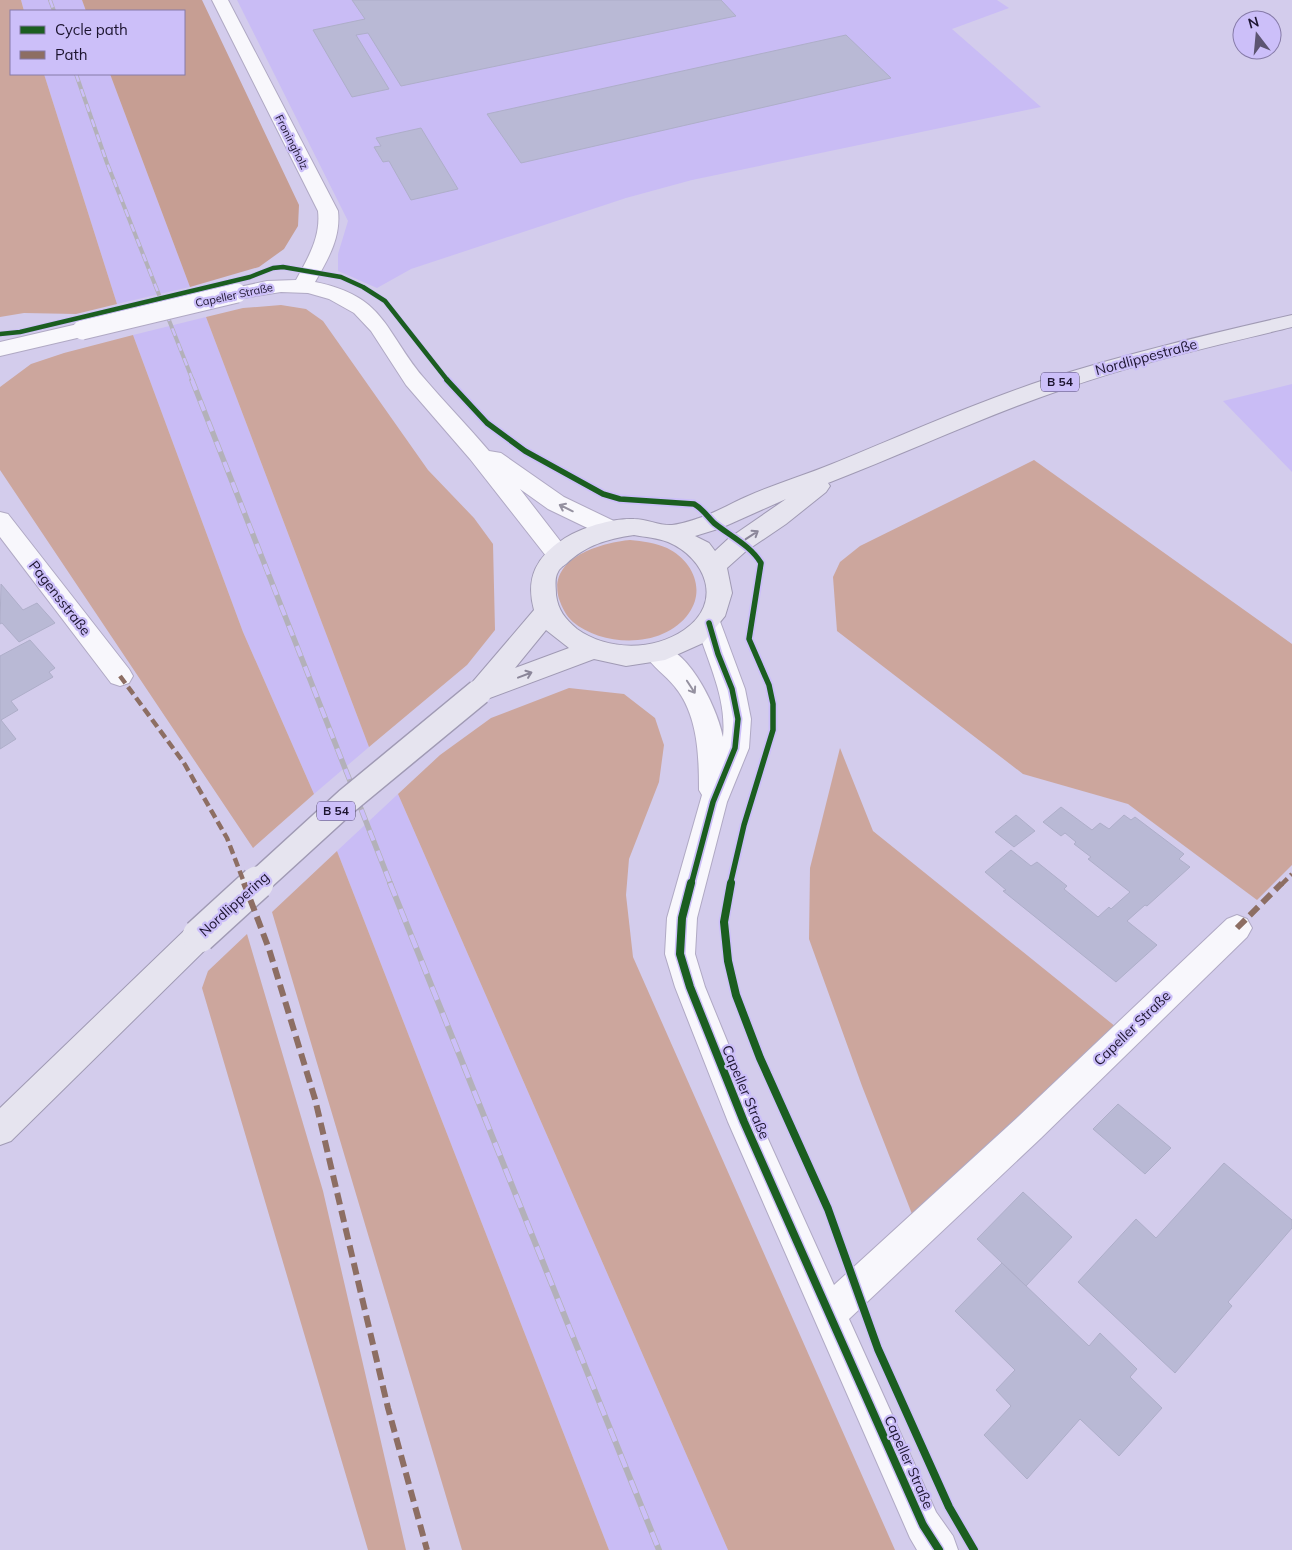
<svg xmlns="http://www.w3.org/2000/svg" width="1292" height="1550" font-family="Mulish,sans-serif">
<style>
.built{fill:#c9bcf5}
.green{fill:#cca69d}
.forest{fill:#c69e93}
.building{fill:#b9b9d5;stroke:#aeaec9}
.lines{fill:none;stroke-linecap:round;stroke-linejoin:round}
.minor-casing{stroke:#b0a9c4;stroke-width:2}
.major-casing{stroke:#a09ab4;stroke-width:2}
.minor{fill:#f8f7fc;fill-rule:evenodd}
.major{fill:#e6e4ef;fill-rule:evenodd}
.rail-far2-casing{stroke:#b3b1b9;stroke-width:4}
.rail-far1-casing{stroke:#b3b1b9;stroke-width:5.5}
.rail-casing{stroke:#b3b1b9;stroke-width:6}
.rail-far2{stroke:#ccbff9;stroke-width:2.5;stroke-dasharray:8;stroke-linecap:butt}
.rail-far1{stroke:#ccbff9;stroke-width:4;stroke-dasharray:11;stroke-linecap:butt}
.rail{stroke:#ccbff9;stroke-width:4.5;stroke-dasharray:14;stroke-linecap:butt}
.minor-bridge-casing{stroke:#b0a9c4;stroke-width:21;stroke-linecap:butt}
.major-bridge-far1-casing{stroke:#a09ab4;stroke-width:28;stroke-linecap:butt}
.major-bridge-casing{stroke:#a09ab4;stroke-width:36;stroke-linecap:butt}
.minor-bridge{stroke:#f8f7fc;stroke-width:19}
.major-bridge-far1{stroke:#e6e4ef;stroke-width:25}
.major-bridge{stroke:#e6e4ef;stroke-width:33}
.quiet-far1{stroke:#8d6e63;stroke-width:4.5;stroke-dasharray:9 4.5;stroke-linecap:butt}
.quiet{stroke:#8d6e63;stroke-width:6;stroke-dasharray:12 6;stroke-linecap:butt}
.cycleway-far2-casing{stroke:#ccbff9;stroke-width:6}
.cycleway-far1-casing{stroke:#ccbff9;stroke-width:9}
.cycleway-casing{stroke:#ccbff9;stroke-width:11}
.cycleway-far2{stroke:#1b5e20;stroke-width:4.5}
.cycleway-far1{stroke:#1b5e20;stroke-width:5.5}
.cycleway{stroke:#1b5e20;stroke-width:8}
.oneway{stroke:#9591a0}
.oneway2{stroke:#8b8699}
.labels{text-anchor:middle;stroke-width:4.5;stroke-linejoin:round;paint-order:stroke}
.far-street-label{font-size:11px;fill:#1c142f;stroke:#ccbff9}
.shield{fill:#ccbff9;stroke:#51476c;stroke-width:1}
.shield-label{font-size:12px;font-weight:bold;fill:#1c142f}
.street-label{font-size:14px;fill:#1c142f;stroke:#ccbff9}
</style>
<rect width="100%" height="100%" fill="#d3ccec"/>
<!-- built -->
<path class="built" d="M21 0H82L86 11H24Z
M237 0H997L1009 8 952 29 1041 107 692 180 626 198 411 269 377 288 338 271V254L348 221Z
M44 74H110L190 287 117 304Z
M206 317 369 747 314 794 243 632 133 335Z
M1292 384V472L1223 401Z
M398 794 728 1550H609L337 851Z"/>
<!-- green -->
<path class="green" d="M0 0H21L24 11H11V74H44L117 304 76 314 24 313 0 317Z
M281 305 306 309 323 321 428 470 474 518 493 544 495 630 467 665 369 747 206 317 243 308Z
M133 335 243 632 314 794 253 848 0 470V387L31 364 64 353Z
M1034 460 1292 644V865L1257 900 1128 804 1023 774 837 631 833 577 840 562 860 546Z
M630 540C643 541 655 543 667 548 692 560 706 589 689 613 664 649 603 647 573 622 566 616 562 607 559 599 547 558 600 543 630 540Z
M569 688 624 694 655 718 664 745 659 782 629 859 626 895 633 957 895 1550H728L398 794 440 755 491 718Z
M840 748 873 831 1116 1027 912 1214 862 1086 809 939 810 868Z
M337 851 609 1550H462L272 912Z
M247 934 323 1191 406 1550H368L202 988 208 971Z"/>
<!-- forest -->
<path class="forest" d="M82 0H202L299 205 298 226 284 249 259 267 190 287 110 74H184V11H86Z"/>
<!-- building -->
<path class="building" d="M352 0H721L736 16 401 86 368 33 356 35 389 89 352 97 313 30 365 19Z
M846 35 891 78 521 163 487 114Z
M421 128 458 189 411 200 389 161 383 162 374 147 381 146 376 138Z
M1 584 23 610 37 603 55 623 19 642 2 623 0 624Z
M30 640 55 668 49 672 53 677 11 701 18 710 1 720 16 739 0 749V656Z
M1061 807 1092 830 1100 823 1109 829 1124 815 1131 820 1135 817 1184 854 1179 859 1190 867 1147 906 1145 905 1127 921 1157 945 1116 982 1003 891 1006 890 985 872 1011 850 1031 866 1037 862 1067 886 1064 889 1098 917 1109 907 1111 909 1130 892 1088 859 1091 857 1074 844 1076 842 1065 833 1061 836 1043 822Z
M1016 815 1035 831 1014 847 995 832Z
M1118 1104 1171 1148 1145 1174 1093 1129Z
M1224 1163 1292 1220V1228L1228 1302 1232 1306 1175 1373 1078 1282 1136 1219 1156 1238Z
M1023 1192 1072 1237 1026 1286 977 1239Z
M1002 1263 1089 1346 1100 1333 1137 1369 1130 1377 1162 1408 1119 1456 1080 1419 1027 1479 984 1435 1011 1406 996 1390 1015 1370 955 1311Z"/>
<g class="lines">
<defs>
<path id="minor" d="M212 0H228L338 211C341 238 328 259 315 282 385 296 384 330 423 377 444 402 468 426 489 451L501 453 564 497 618 523 622 529 618 535 610 537 602 535 548 509 520 489 571 555 568 561 559 564 550 561 470 459 406 385 371 331 354 313 329 299 308 293 281 292 237 299 230 297 227 293 230 289 267 281 296 280C308 258 321 237 318 211Z
M82 323 90 325 93 330 90 335 0 356V342Z
M0 512 8 514 129 669 133 676 129 683 120 686 111 683 0 537Z
M709 614 718 616 745 689 751 719 749 748 727 802 697 918 695 954 705 987 759 1119 834 1285 1019 1116 1227 919 1237 915 1247 919 1252 928 1247 937 1041 1138 849 1319 936 1512 953 1536 958 1550H917L910 1538 728 1122 675 987 665 954 667 918 702 795 699 790C699 756 698 715 675 687 666 675 651 666 644 653L648 646C684 635 718 709 723 737 727 697 707 661 696 623L700 616Z"/>
<path id="major" d="M1292 315V327C1215 346 1136 363 1061 390 982 417 906 453 828 483L830 486 826 492 786 524 746 551 727 568 732 593 725 616 703 643 665 660 626 666 594 659 479 702 470 699 466 692 470 685 534 610C525 577 537 556 565 538 583 527 613 518 634 519 647 519 660 526 672 525 683 524 696 519 705 516 720 510 734 502 748 496 775 484 805 475 832 464 903 435 974 403 1047 379 1128 353 1210 334 1292 315ZM786 499 728 539 715 551 709 543 695 536 721 528ZM634 535C645 537 658 538 668 542 706 558 724 603 684 630 653 651 608 651 577 629 565 619 558 610 556 595 556 588 554 578 558 572 559 569 563 566 566 564 586 545 607 539 634 535ZM546 630 569 648 515 668Z
M199 923 210 927 214 936 210 945 11 1141 0 1145V1108L188 927Z"/>
</defs>
<!-- minor casing -->
<use href="#minor" class="minor-casing"/>
<!-- major casing -->
<use href="#major" class="major-casing"/>
<!-- minor -->
<use href="#minor" class="minor"/>
<!-- major -->
<use href="#major" class="major"/>
<defs>
<path id="rail-far2" d="M50 0 54 11
M76 74 107 163 193 381"/>
<path id="rail-far1" d="M192 380 391 885"/>
<path id="rail" d="M390 883 659 1550"/>
</defs>
<!-- rail-far2 casing -->
<use href="#rail-far2" class="rail-far2-casing"/>
<!-- rail-far1 casing -->
<use href="#rail-far1" class="rail-far1-casing"/>
<!-- rail casing -->
<use href="#rail" class="rail-casing"/>
<!-- rail-far2 -->
<use href="#rail-far2" class="rail-far2"/>
<!-- rail-far1 -->
<use href="#rail-far1" class="rail-far1"/>
<!-- rail -->
<use href="#rail" class="rail"/>
<defs>
<path id="minor-bridge" d="M82 330 237 293"/>
<path id="major-bridge-far1" d="M255 885 347 801 479 692"/>
<path id="major-bridge" d="M199 936 257 883"/>
</defs>
<!-- minor-bridge casing -->
<use href="#minor-bridge" class="minor-bridge-casing"/>
<!-- major-bridge-far1 casing -->
<use href="#major-bridge-far1" class="major-bridge-far1-casing"/>
<!-- major-bridge casing -->
<use href="#major-bridge" class="major-bridge-casing"/>
<!-- minor-bridge -->
<use href="#minor-bridge" class="minor-bridge"/>
<!-- major-bridge-far1 -->
<use href="#major-bridge-far1" class="major-bridge-far1"/>
<!-- major-bridge -->
<use href="#major-bridge" class="major-bridge"/>
<!-- quiet-far1 -->
<path class="quiet-far1" d="M120 676 184 763 227 838 245 885
M1281 885 1292 874"/>
<!-- quiet -->
<path class="quiet" d="M244 883 269 949 315 1099 388 1408 427 1550
M1237 928 1282 883"/>
<defs>
<path id="cycleway-far2" d="M0 334 20 332 250 277 273 268 283 267 341 277 363 287 385 301 448 381"/>
<path id="cycleway-far1" d="M447 380 487 423 525 451 603 494 620 499 694 504C703 509 707 516 714 523 730 536 750 545 761 563L749 639 769 685 773 704V730L744 825 730 885
M691 885 713 802 735 748 738 719 732 689 718 654 709 623"/>
<path id="cycleway" d="M691 883 682 918 680 954 690 987 744 1122 923 1525 939 1550
M731 883 724 922 728 961 736 995 760 1058 828 1209 878 1349 949 1507 974 1550"/>
</defs>
<!-- cycleway-far2 casing -->
<use href="#cycleway-far2" class="cycleway-far2-casing"/>
<!-- cycleway-far1 casing -->
<use href="#cycleway-far1" class="cycleway-far1-casing"/>
<!-- cycleway casing -->
<use href="#cycleway" class="cycleway-casing"/>
<!-- cycleway-far2 -->
<use href="#cycleway-far2" class="cycleway-far2"/>
<!-- cycleway-far1 -->
<use href="#cycleway-far1" class="cycleway-far1"/>
<!-- cycleway -->
<use href="#cycleway" class="cycleway"/>
</g>
<!-- one-way arrows -->
<defs><path id="oneway-shaft" d="M-6 0H5M1.5-3L5.5 0L1.5 3" fill="none" stroke-width="1.6" stroke-linecap="round" stroke-linejoin="round" transform="scale(1.25)"/></defs>
<g class="oneway">
<use href="#oneway-shaft" transform="translate(566 508) rotate(-154)"/>
<use href="#oneway-shaft" transform="translate(691 687) rotate(57)"/>
</g>
<g class="oneway2">
<use href="#oneway-shaft" transform="translate(752 535) rotate(-33)"/>
<use href="#oneway-shaft" transform="translate(525 675) rotate(-21)"/>
</g>
<g class="labels">
<!-- far-street labels -->
<g class="far-street-label">
<text transform="translate(292 142) rotate(63)" y="4">Froningholz</text>
<text transform="translate(234 295) rotate(-12)" y="4">Capeller Straße</text>
</g>
<!-- shield labels -->
<g class="shield">
<rect x="1041" y="372.5" width="38" height="19" rx="4"/>
<rect x="317" y="801.5" width="38" height="19" rx="4"/>
</g>
<g class="shield-label">
<text x="1060" y="386">B 54</text>
<text x="336" y="815">B 54</text>
</g>
<!-- street labels -->
<g class="street-label">
<text transform="translate(1146 357) rotate(-15)" y="5">Nordlippestraße</text>
<text transform="translate(60 598) rotate(52)" y="5">Pagensstraße</text>
<text transform="translate(234 904) rotate(-42)" y="5">Nordlippering</text>
<text transform="translate(1132 1028) rotate(-44)" y="5">Capeller Straße</text>
<text transform="translate(746 1092) rotate(67)" y="5">Capeller Straße</text>
<text transform="translate(909 1462) rotate(66)" y="5">Capeller Straße</text>
</g>
</g>
<!-- legend -->
<rect x="10" y="10" width="175" height="65" fill="#ccbff9" stroke="#867ba8"/>
<rect x="20" y="26" width="25" height="8" fill="#1b5e20" stroke="#867ba8"/>
<text x="55" y="35" font-size="15" fill="#1c142f">Cycle path</text>
<rect x="20" y="51" width="25" height="8" fill="#8d6e63" stroke="#867ba8"/>
<text x="55" y="60" font-size="15" fill="#1c142f">Path</text>
<!-- north arrow -->
<g transform="translate(1257 35) rotate(344)"><circle r="24" fill="#ccbff9" stroke="#867ba8"/>
<path d="M0-4L9 19L0 12L-9 19Z" fill="#5c5471"/>
<text y="-8" font-size="14" font-weight="bold" text-anchor="middle" fill="#1c142f">N</text>
</g>
</svg>
